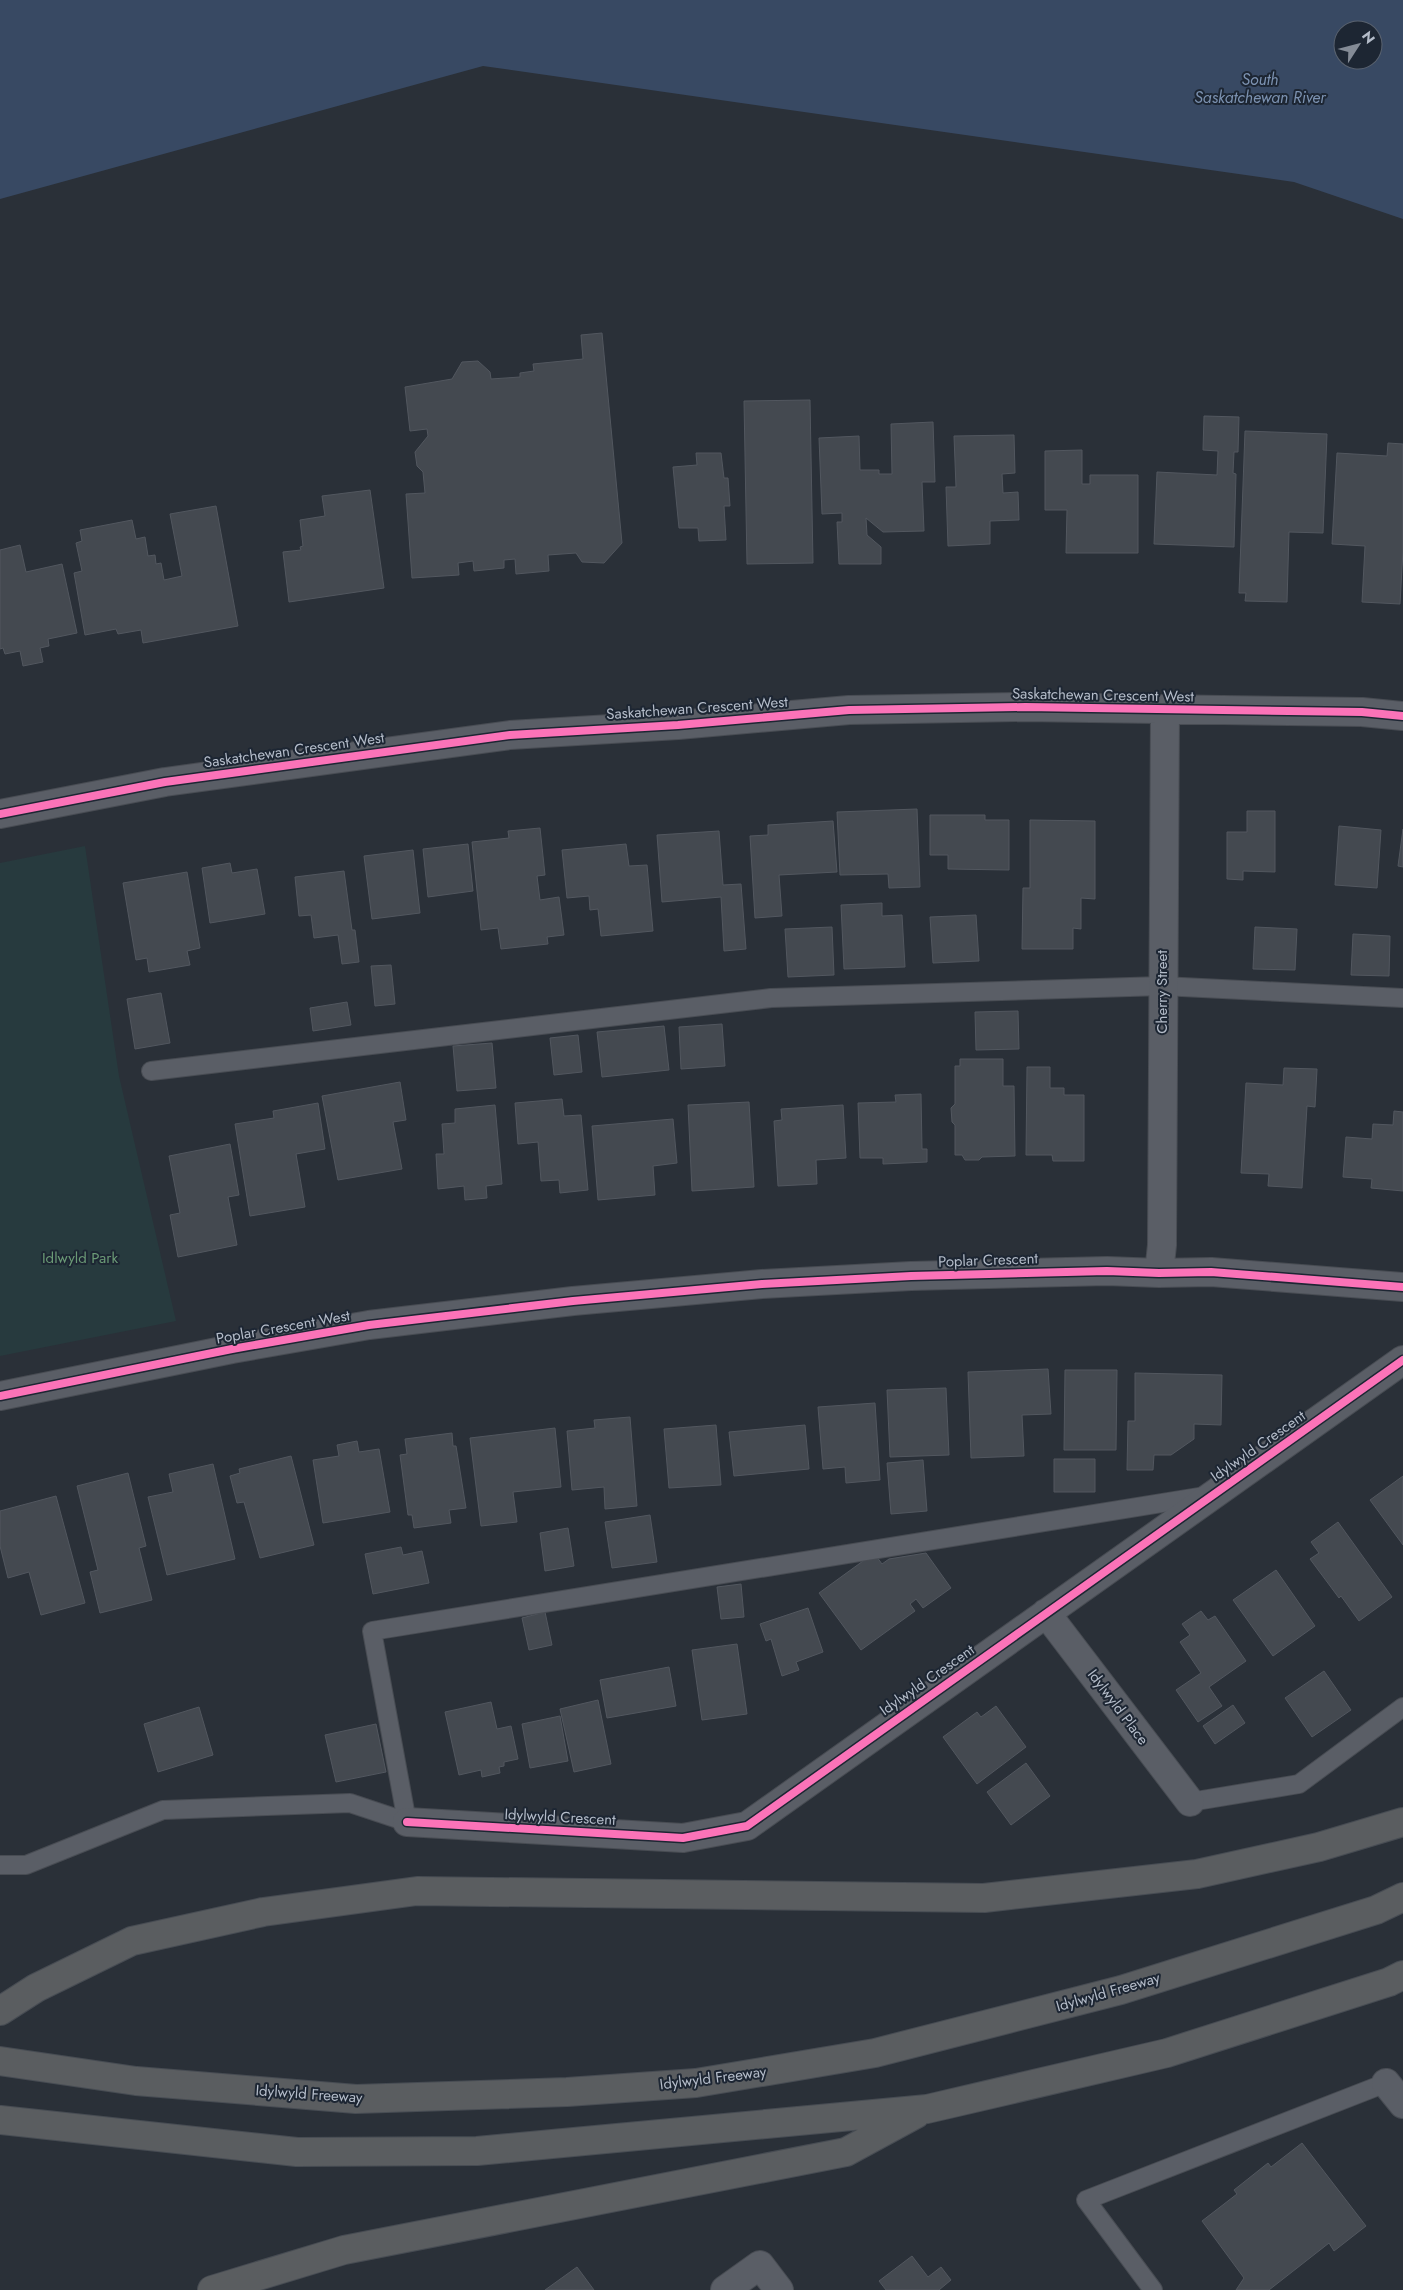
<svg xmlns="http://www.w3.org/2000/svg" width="1403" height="2290" font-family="Jost,sans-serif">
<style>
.green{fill:#273a3e}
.water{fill:#384963;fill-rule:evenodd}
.building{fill:#444950;stroke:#52575f}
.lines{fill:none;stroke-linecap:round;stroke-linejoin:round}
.service-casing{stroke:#484c53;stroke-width:20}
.minor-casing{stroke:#484c53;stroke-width:30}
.motorway-casing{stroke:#474c53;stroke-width:30}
.service{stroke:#5a5e66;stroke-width:18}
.minor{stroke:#5a5e66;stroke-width:28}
.motorway{stroke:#5a5d60;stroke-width:28}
.cycleway-casing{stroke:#1d2633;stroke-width:11}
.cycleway{stroke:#fb73b8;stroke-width:8}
.labels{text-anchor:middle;stroke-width:4;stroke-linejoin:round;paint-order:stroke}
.street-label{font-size:15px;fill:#b4bcc9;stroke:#1d2633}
.park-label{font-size:15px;fill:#6b9a76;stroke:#1d2633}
.water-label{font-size:16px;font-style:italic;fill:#7c92b1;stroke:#1d2633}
</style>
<rect width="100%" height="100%" fill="#2a3038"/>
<!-- green -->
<path class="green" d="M85 846 119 1076 176 1321 0 1356V863Z"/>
<!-- water -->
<path class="water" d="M0 0H1403V219L1294 182 483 66 0 199ZM1343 30H1373V60H1343Z"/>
<!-- building -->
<path class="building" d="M602 333 622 543 604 563 582 562 576 553 548 555 549 571 516 574 515 559 504 560V568L474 571 473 561 458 563 459 575 412 578 406 494 425 493 423 472 417 466 415 452 428 436 427 429 410 431 405 387 452 379 462 362 478 361 490 372 491 379 520 377V373L534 371 533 364 583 359 581 335Z
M810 400 813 563 747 564 744 401Z
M1204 416 1239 417 1238 452H1234L1233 473 1236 474 1234 547 1154 544 1157 472 1217 475 1218 451 1203 450Z
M933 422 935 482H922L924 531 883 532 866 518 867 535 881 547V564H839L837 522H842V513L822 514 819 438 859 436 860 470H879V474H892L891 424Z
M1245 431 1327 434 1323 533 1289 532 1287 602 1245 601 1246 593H1239Z
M1014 435 1015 473 1002 474 1003 493 1018 492 1019 520 990 521V544L948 546 946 487H956L954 436Z
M1388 443 1403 444V550L1400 604 1362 602 1365 546 1332 544 1337 453 1387 456Z
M1082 450V484H1090V475H1138V553H1066L1067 510H1045V451Z
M696 453H721L724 478H728L730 506H724L726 540 699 541 698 528H679L673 467 697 465Z
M370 490 384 588 289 602 283 552 301 550 300 547 303 546 300 520 325 516 322 496Z
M216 506 238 626 143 643 141 630 118 634 116 629 85 635 74 573 82 571 76 543 82 541 80 530 132 520 136 539 145 537 148 556 155 555 156 564 161 563 164 580 182 576 170 514Z
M20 545 26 572 62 564 77 633 48 639 49 646 40 648 43 662 23 666 20 651 5 654 3 648 0 649V550Z
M917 809 920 887 889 888 888 874 840 875 837 812Z
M1247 811H1275V872L1243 871V880L1227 879V832H1247Z
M930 815H985V820H1009V870L948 869V855H930Z
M1030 820 1095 821V899L1081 898V929L1073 928V949H1022L1023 888H1030Z
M833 821 837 872 779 875 782 916 755 918 750 836 768 835V825Z
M1339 826 1381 830 1377 888 1335 885Z
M540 828 545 875 537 876 540 900 559 897 564 935 547 937 548 944 501 949 498 928 481 930 472 842 509 838 508 831Z
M1403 829V867L1398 866Z
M719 831 723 885 741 884 746 949 724 951 721 897 662 902 657 835Z
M468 844 473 891 428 897 423 849Z
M626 844 629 866 647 865 653 931 601 936 598 909 590 910 589 896 567 898 562 850Z
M413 850 420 913 372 919 364 856Z
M230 863 232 873 257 869 265 914 210 923 202 868Z
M344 871 352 930H355L359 962 342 964 338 935 314 938 311 915 299 916 295 877Z
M187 872 200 948 187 951 190 965 149 972 147 958 136 960 123 883Z
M882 903V916L902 915 905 967 844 969 841 905Z
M976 915 979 961 933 963 930 917Z
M832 927 834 975 788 977 785 929Z
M1255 927 1297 929 1295 970 1253 969Z
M1353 934 1390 936 1389 976 1351 975Z
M391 965 395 1004 375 1006 371 966Z
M161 993 170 1043 135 1049 127 999Z
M347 1002 351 1025 313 1031 310 1008Z
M1018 1011 1019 1049 976 1050 975 1012Z
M722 1024 725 1066 681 1069 679 1027Z
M664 1026 669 1070 602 1077 597 1032Z
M578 1035 582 1072 554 1075 550 1038Z
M492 1043 496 1088 457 1091 453 1046Z
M960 1059H1003V1086H1014L1015 1156 982 1157 979 1160H965L962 1155H955V1125L952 1122 951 1108 955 1104V1066H960Z
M1027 1067H1050V1088H1064V1095H1084V1161H1053L1052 1155H1026Z
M1284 1068 1317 1069 1315 1107 1307 1106 1302 1188 1268 1186 1269 1174 1241 1173 1246 1083 1283 1085Z
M400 1082 406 1120 393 1122 402 1169 338 1180 322 1096Z
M921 1094 922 1149H927V1162L883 1164V1158H860L858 1103 896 1102 895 1095Z
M562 1099 564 1116 581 1115 588 1190 560 1193 559 1180 541 1181 538 1142 518 1144 515 1103Z
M749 1102 754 1187 692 1191 688 1105Z
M318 1103 325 1149 296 1154 305 1207 250 1216 235 1124 274 1118 273 1111Z
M495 1105 502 1184 486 1186 487 1198 465 1200 464 1186 438 1189 436 1154H444L442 1124 455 1123V1109Z
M843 1105 846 1158 816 1160 817 1184 778 1186 774 1121 782 1120 781 1109Z
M1394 1111 1403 1112V1191L1371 1188 1372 1179 1343 1177 1346 1137 1372 1139 1373 1124 1393 1125Z
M673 1119 677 1163 653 1166 655 1195 598 1200 592 1126Z
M230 1144 239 1195 228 1197 237 1245 178 1257 170 1215 180 1213 169 1156Z
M1048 1369 1051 1414 1022 1415 1024 1456 971 1458 968 1372Z
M1065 1370H1117L1116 1450H1064Z
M1135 1373 1222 1375 1221 1425 1194 1424V1439L1171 1455H1154L1153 1470H1127L1128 1421H1135Z
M946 1388 949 1455 890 1457 887 1390Z
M875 1403 880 1480 846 1483 845 1467 823 1469 818 1407Z
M630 1417 637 1506 605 1509 604 1487 572 1490 567 1431 595 1428 594 1420Z
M716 1425 721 1485 669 1488 664 1429Z
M805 1425 809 1469 734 1476 729 1432Z
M555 1428 561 1487 513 1492 517 1522 481 1526 470 1438Z
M452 1433 453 1446H456L466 1508 449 1510 451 1523 414 1528 412 1515H408L400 1455 407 1454 405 1439Z
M357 1441 359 1452 379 1449 390 1512 323 1523 313 1460 339 1456 337 1445Z
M291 1456 314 1545 260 1558 244 1502 237 1503 230 1476 240 1473 239 1469Z
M1054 1459H1095V1492H1054Z
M923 1460 927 1511 891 1514 887 1463Z
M213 1464 235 1559 167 1575 148 1497 173 1492 169 1474Z
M128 1473 146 1546 139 1548 152 1600 100 1613 90 1572 98 1570 77 1486Z
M1403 1476V1545L1370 1500Z
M56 1496 85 1603 41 1615 29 1572 8 1578 0 1546V1511Z
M650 1515 657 1562 612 1568 605 1522Z
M1338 1522 1392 1597 1359 1621 1341 1596 1339 1598 1310 1559 1319 1553 1311 1542Z
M568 1528 574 1566 545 1571 540 1533Z
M401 1547 403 1555 422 1551 429 1583 373 1594 365 1554Z
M874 1553 882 1564 889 1559 926 1553 951 1588 923 1608 916 1599 910 1604 915 1611 861 1650 819 1593Z
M1276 1570 1315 1626 1273 1656 1233 1600Z
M741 1584 744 1617 721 1619 717 1587Z
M808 1608 823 1652 796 1662 799 1670 782 1676 771 1639 766 1641 760 1624Z
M1201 1611 1208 1620 1215 1616 1246 1661 1209 1687 1222 1706 1198 1722 1176 1690 1201 1673 1180 1642 1190 1635 1182 1624Z
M545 1612 552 1645 529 1650 522 1618Z
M737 1644 747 1714 702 1720 692 1650Z
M669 1667 676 1706 607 1718 600 1680Z
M1324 1671 1351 1710 1312 1737 1285 1698Z
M598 1700 611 1764 574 1772 560 1709Z
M491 1702 497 1729 511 1726 518 1759 504 1762V1766L499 1767 500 1773 482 1777 481 1770 459 1775 445 1712Z
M1233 1705 1245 1723 1215 1744 1203 1726Z
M996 1706 1026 1747 977 1784 943 1737 977 1712 981 1717Z
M199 1707 213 1755 158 1772 144 1724Z
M560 1716 568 1761 530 1768 522 1724Z
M376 1724 386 1772 336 1782 325 1735Z
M1026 1763 1050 1796 1011 1825 987 1792Z
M1302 2143 1366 2226 1334 2251 1329 2243 1269 2290H1236L1244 2278 1202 2221 1237 2194 1234 2190 1268 2163 1271 2167Z
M912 2256 928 2277 941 2267 951 2280 939 2290H886L879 2281Z
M577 2267 594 2290H545Z"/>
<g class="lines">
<defs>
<path id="service" d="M151 1071 771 998 1162 986 1403 998
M1190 1802 1299 1784 1403 1707
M0 1865H26L163 1810 350 1803 407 1822 372 1631 1205 1496
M1153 2290 1086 2200 1386 2083"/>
<path id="minor" d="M0 814 165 782 510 735 678 725 849 710 1025 707 1362 712 1403 716
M1159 1273 1162 1245 1165 710
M0 1396 232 1349 369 1325 573 1301 762 1284 911 1276 1107 1271 1159 1273 1211 1272 1403 1287
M1046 1613 1190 1802
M407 1822 683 1838 747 1826 1403 1360
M1386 2083 1403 2104
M725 2290 760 2265 779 2290"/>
<path id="motorway" d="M0 2011 36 1988 132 1941 263 1912 417 1891 984 1898 1197 1874 1319 1847 1403 1822
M0 2061 136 2081 356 2099 567 2092 696 2083 875 2053 1121 1990 1376 1910 1403 1897
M0 2120 297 2152 477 2151 927 2109 1167 2053 1389 1982 1403 1975
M212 2290 344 2250 846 2152 916 2114"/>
</defs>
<!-- service casing -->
<use href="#service" class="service-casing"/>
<!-- minor casing -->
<use href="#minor" class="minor-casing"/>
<!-- motorway casing -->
<use href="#motorway" class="motorway-casing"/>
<!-- service -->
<use href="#service" class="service"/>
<!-- minor -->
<use href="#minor" class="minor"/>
<!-- motorway -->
<use href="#motorway" class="motorway"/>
<defs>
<path id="cycleway" d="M0 814 165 782 510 735 678 725 849 710 1025 707 1362 712 1403 716
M0 1396 232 1349 369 1325 573 1301 762 1284 911 1276 1107 1271 1159 1273 1211 1272 1403 1287
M407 1822 683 1838 747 1826 1403 1360"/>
</defs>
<!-- cycleway casing -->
<use href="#cycleway" class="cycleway-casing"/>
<!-- cycleway -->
<use href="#cycleway" class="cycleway"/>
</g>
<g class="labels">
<!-- street labels -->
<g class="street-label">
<text transform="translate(1103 695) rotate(1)" y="5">Saskatchewan Crescent West</text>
<text transform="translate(697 708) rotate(-4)" y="5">Saskatchewan Crescent West</text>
<text transform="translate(294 750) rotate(-8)" y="5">Saskatchewan Crescent West</text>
<text transform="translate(1162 992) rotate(-90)" y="5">Cherry Street</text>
<text transform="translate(988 1260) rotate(-2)" y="5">Poplar Crescent</text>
<text transform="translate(283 1327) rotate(-10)" y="5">Poplar Crescent West</text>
<text transform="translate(1258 1446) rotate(-35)" y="5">Idylwyld Crescent</text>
<text transform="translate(927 1680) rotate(-35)" y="5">Idylwyld Crescent</text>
<text transform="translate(1118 1707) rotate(53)" y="5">Idylwyld Place</text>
<text transform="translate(560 1817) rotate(3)" y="5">Idylwyld Crescent</text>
<text transform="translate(1108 1992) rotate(-16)" y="5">Idylwyld Freeway</text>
<text transform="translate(713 2078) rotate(-7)" y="5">Idylwyld Freeway</text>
<text transform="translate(309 2094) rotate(4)" y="5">Idylwyld Freeway</text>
</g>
<!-- park labels -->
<g class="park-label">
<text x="80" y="1263">Idlwyld Park</text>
</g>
<!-- water labels -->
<g class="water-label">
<text x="1260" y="85">South<tspan x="1260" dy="18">Saskatchewan River</tspan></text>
</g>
</g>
<!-- north arrow -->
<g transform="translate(1358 45) rotate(54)"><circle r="24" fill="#1d2633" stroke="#59626f"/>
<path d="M0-4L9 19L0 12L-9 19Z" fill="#848b96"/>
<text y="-8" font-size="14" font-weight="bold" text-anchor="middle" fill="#b4bcc9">N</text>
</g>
</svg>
